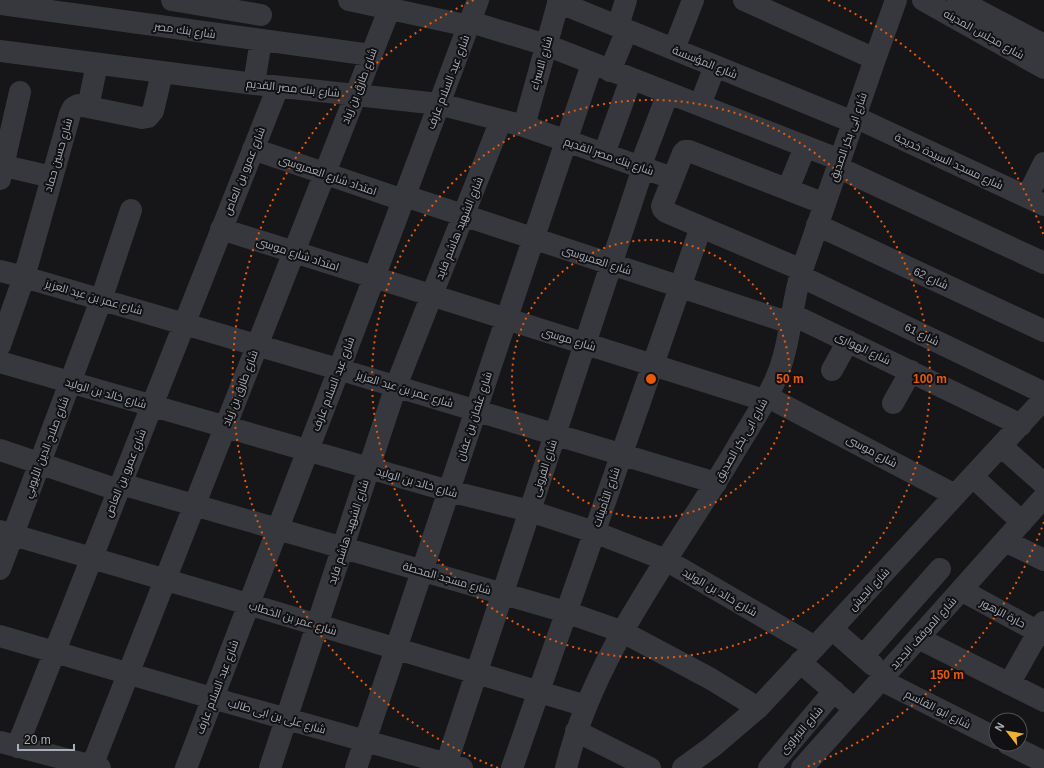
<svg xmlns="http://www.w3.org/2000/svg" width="1044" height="768" font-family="Arial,Cairo,sans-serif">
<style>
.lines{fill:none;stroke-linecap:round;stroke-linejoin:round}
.minor{stroke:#37383d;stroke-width:22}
.ring{fill:none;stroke:#e8590c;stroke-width:2;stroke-dasharray:2 4}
.labels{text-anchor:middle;stroke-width:4;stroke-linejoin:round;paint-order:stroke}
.street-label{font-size:11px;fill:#a8adb8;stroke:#111113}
.centre{fill:#e8590c;stroke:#111113;stroke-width:2}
.ring-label{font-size:12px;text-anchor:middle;font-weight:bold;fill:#e8590c;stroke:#111113;stroke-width:4;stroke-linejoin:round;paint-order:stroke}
</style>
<rect width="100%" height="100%" fill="#161618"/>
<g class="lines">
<!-- minor -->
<path class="minor" d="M172 0 261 15
M349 0 469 26
M744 0 875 59
M923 0 1044 68
M958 0 1044 45
M558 2 853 122
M0 4 371 55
M471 22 546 45 840 160
M618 26 626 0
M674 49 693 0
M0 51 254 84 439 104 524 126 672 178
M610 71 627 30
M254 84 261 40
M700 105 715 66
M88 107 97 64
M855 117 1044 205
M524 126 559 0
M253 149 403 200
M604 154 631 79
M0 165 52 177
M640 167 668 93
M837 167 1044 263
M0 179 20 92
M788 189 805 147
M405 196 790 323
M1027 197 1044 163
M817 225 1044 331
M221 229 764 400
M802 270 666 212 663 209 662 206 683 153 685 151H689L825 204
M0 271 24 277 338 369 716 483
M800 276 1044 393
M791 314 1021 425
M0 345 24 277 70 114 73 108 78 105 142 118 148 117 153 111 162 73
M0 362 449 491 530 511 594 532 666 560 815 647
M832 370 848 341
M766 396 955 495
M893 403 911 371
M1001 446 1044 484
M0 450 118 490
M973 477 1022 522
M121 484 566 612 623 632 711 679 758 708
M0 531 248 604 586 706
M1005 541 1044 560
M0 569 101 300 131 210
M961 590 1044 635
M832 629 873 665
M0 636 212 698 462 768
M918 638 1044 701
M863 656 940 569
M800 662 845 701
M881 680 996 738
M1009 684 1044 622
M576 731 650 768
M0 742 100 768
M1008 744 1044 762
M17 747 278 87
M92 766 389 10
M186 768 374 278 478 0
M270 768 396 386 501 120
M356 768 592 64
M445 768 643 168
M512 768 701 227
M566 768C595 650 675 553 736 449 750 425 767 401 777 376 791 342 791 304 802 270L875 59 896 0
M683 768 712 747 758 708 815 647 1044 399
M769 768 834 691
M802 768 1044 497"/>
</g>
<!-- distance rings -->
<g class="ring">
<circle cx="651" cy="379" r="139"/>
<circle cx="651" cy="379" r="279"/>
<path d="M1044 522A418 418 0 0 1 804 768M498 768A418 418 0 0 1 474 0M828 0A418 418 0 0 1 1044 236"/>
</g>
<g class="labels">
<!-- street labels -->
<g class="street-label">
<text transform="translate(185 30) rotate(8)" y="4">شارع بنك مصر</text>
<text transform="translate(984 34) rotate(29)" y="4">شارع مجلس المدينه</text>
<text transform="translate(705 62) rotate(22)" y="4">شارع المؤسسة</text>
<text transform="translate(541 63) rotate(-74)" y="4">شارع الاسراء</text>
<text transform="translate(448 82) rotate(-69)" y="4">شارع عبد السلام عارف</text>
<text transform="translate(359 86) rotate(-69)" y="4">شارع طارق بن زياد</text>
<text transform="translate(293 88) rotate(6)" y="4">شارع بنك مصر القديم</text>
<text transform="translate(848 137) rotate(-71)" y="4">شارع ابى بكر الصديق</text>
<text transform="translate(58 155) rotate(-74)" y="4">شارع حسين حماد</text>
<text transform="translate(609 156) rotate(19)" y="4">شارع بنك مصر القديم</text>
<text transform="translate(949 161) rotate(25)" y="4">شارع مسجد السيدة خديجة</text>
<text transform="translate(244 171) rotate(-68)" y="4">شارع عمرو بن العاص</text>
<text transform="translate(328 175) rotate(19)" y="4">امتداد شارع العمروسى</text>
<text transform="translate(459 228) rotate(-68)" y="4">شارع الشهيد هاشم فايد</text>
<text transform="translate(298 254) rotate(18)" y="4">امتداد شارع موسى</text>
<text transform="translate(597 260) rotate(18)" y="4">شارع العمروسى</text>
<text transform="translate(931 278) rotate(25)" y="4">شارع 62</text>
<text transform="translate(94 297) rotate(16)" y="4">شارع عمر بن عبد العزيز</text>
<text transform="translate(922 334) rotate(26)" y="4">شارع 61</text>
<text transform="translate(569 339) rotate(17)" y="4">شارع موسى</text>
<text transform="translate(863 348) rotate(26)" y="4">شارع الهوارى</text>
<text transform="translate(333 384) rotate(-69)" y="4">شارع عبد السلام عارف</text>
<text transform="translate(240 388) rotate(-69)" y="4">شارع طارق بن زياد</text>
<text transform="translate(405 389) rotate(17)" y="4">شارع عمر بن عبد العزيز</text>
<text transform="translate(106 393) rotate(16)" y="4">شارع خالد بن الوليد</text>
<text transform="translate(474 416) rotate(-72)" y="4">شارع عثمان بن عفان</text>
<text transform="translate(741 440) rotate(-60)" y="4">شارع ابى بكر الصديق</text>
<text transform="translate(46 447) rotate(-69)" y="4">شارع صلاح الدين الأيوبي</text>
<text transform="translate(872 451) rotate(28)" y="4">شارع موسى</text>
<text transform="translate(544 468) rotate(-72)" y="4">شارع الفرونى</text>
<text transform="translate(125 473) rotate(-68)" y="4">شارع عمرو بن العاص</text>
<text transform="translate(417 482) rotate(16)" y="4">شارع خالد بن الوليد</text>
<text transform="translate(606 497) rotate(-71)" y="4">شارع التأمينات</text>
<text transform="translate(348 532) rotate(-72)" y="4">شارع الشهيد هاشم فايد</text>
<text transform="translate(447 578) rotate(16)" y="4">شارع مسجد المحطة</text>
<text transform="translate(869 589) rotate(-47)" y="4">شارع الجيش</text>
<text transform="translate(720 592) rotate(30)" y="4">شارع خالد بن الوليد</text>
<text transform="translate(1003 613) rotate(28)" y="4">حارة الزهور</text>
<text transform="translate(293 618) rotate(17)" y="4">شارع عمر بن الخطاب</text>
<text transform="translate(923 633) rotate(-48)" y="4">شارع الموقف الجديد</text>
<text transform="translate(217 687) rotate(-69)" y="4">شارع عبد السلام عارف</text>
<text transform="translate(938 709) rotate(27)" y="4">شارع ابو القاسم</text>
<text transform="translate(277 716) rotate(16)" y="4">شارع على بن ابى طالب</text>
<text transform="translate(801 730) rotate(-49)" y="4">شارع النبراوى</text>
</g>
</g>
<circle cx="651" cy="379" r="6" class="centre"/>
<g class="ring-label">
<text x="790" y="383">50 m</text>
<text x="930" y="383">100 m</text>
<text x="947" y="679">150 m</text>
</g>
<!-- north arrow -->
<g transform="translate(1008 732) rotate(301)"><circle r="19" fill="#111113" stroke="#4d4f55"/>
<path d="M0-3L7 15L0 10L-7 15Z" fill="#f2b134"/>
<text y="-6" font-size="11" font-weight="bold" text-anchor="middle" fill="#a8adb8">N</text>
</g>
<!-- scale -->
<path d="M18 744v6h56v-6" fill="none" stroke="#a8adb8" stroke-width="2"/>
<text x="24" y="744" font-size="12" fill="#a8adb8" stroke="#111113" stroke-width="3" paint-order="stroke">20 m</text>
</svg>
